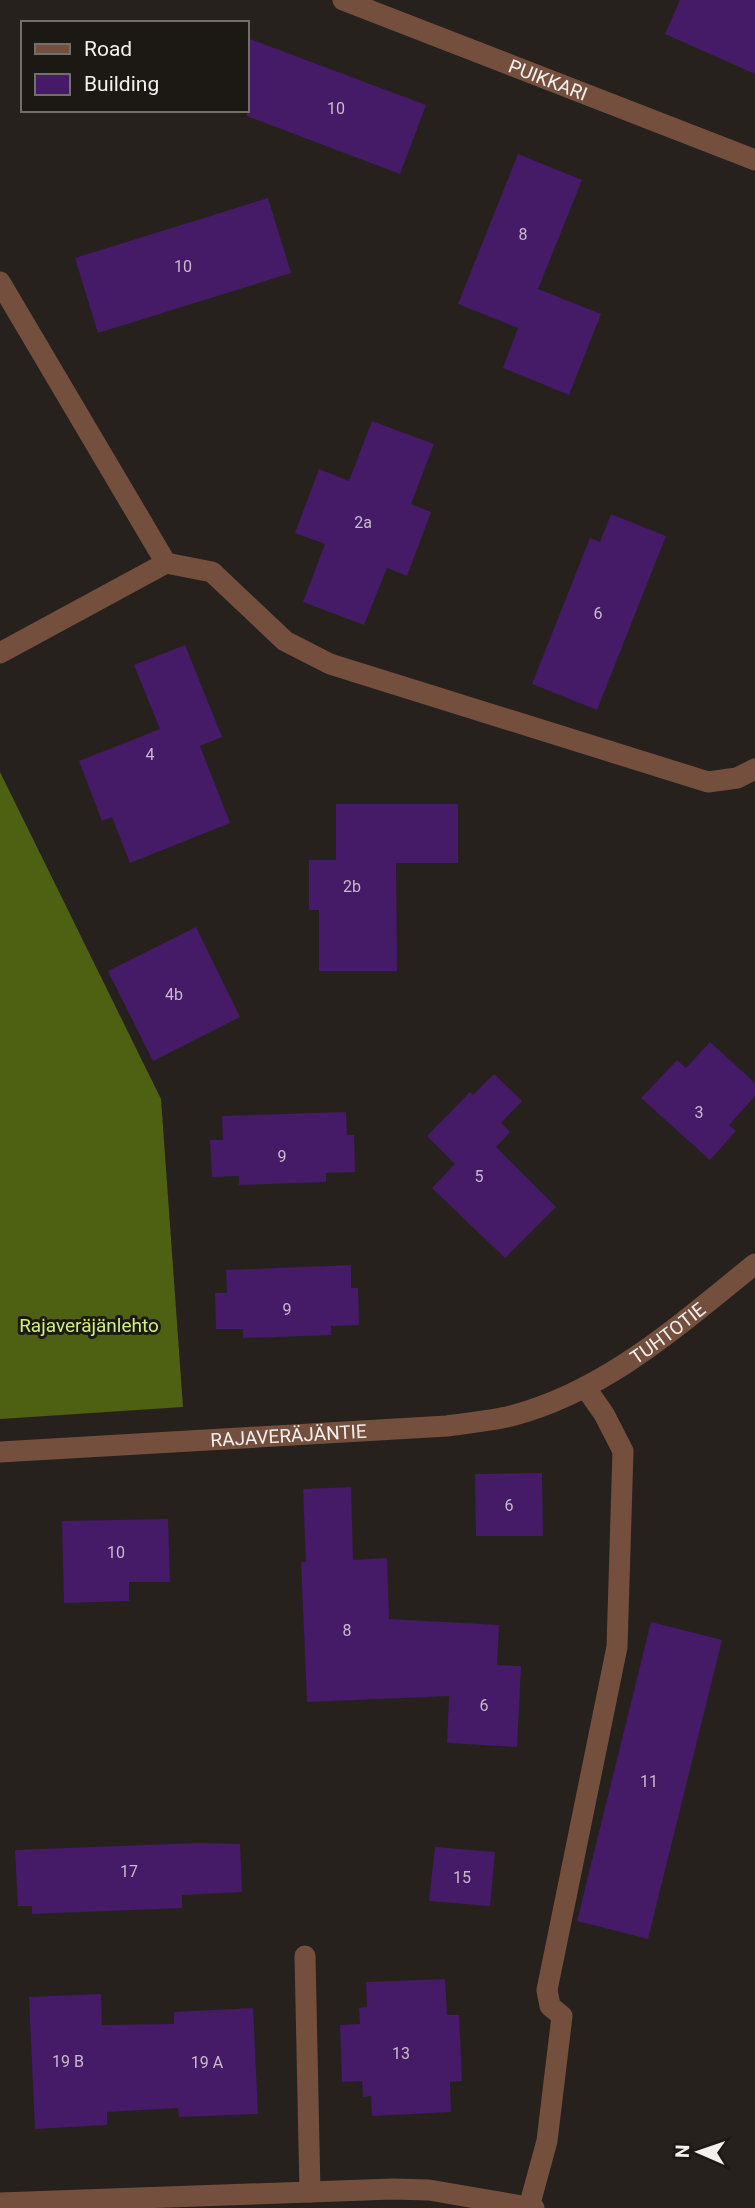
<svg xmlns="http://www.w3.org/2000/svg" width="755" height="2208" font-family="Roboto,sans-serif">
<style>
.forest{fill:#4e6011}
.building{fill:#451a67}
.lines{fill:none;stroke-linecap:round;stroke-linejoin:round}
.minor{stroke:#754f3e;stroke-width:21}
.labels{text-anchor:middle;stroke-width:6;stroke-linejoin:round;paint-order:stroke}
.number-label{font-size:16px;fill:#c8bacc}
.street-label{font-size:19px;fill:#f3f0ed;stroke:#1c1814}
.park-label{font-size:19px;fill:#cff172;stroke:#1c1814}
</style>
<rect width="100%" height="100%" fill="#26211d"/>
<!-- forest -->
<path class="forest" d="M0 772 161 1099 183 1407 0 1419Z"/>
<!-- building -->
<path class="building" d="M680 0H755V74L665 34Z
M247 38 426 105 400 174 247 116Z
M518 154 582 180 538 289 601 314 569 395 503 368 518 328 458 304Z
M268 198 291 273 98 333 75 258Z
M372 421 434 444 411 504 431 512 407 576 387 568 364 625 303 602 325 544 295 533 319 469 349 481Z
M611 514 666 536 597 710 532 684 590 538 600 542Z
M185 645 222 737 200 746 230 823 130 863 112 817 102 821 79 761 160 729 134 665Z
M336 804H458V863H396L397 971H319V910H309V860H336Z
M196 927 240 1017 153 1061 108 971Z
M710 1042 755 1083V1096L729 1125 736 1131 710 1160 641 1098 677 1060 686 1068Z
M494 1074 522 1101 501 1123 510 1132 496 1147 556 1207 505 1258 432 1188 455 1164 427 1136 470 1092 473 1095Z
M346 1112 347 1135H354L355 1172 326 1173V1182L239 1185V1176L212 1177 210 1140H223L222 1116Z
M351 1265V1288H358L359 1325 331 1326V1335L243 1338V1329H216L215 1293H227L226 1270Z
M542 1473 543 1536H476L475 1474Z
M351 1487 353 1560 387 1558 389 1619 499 1625 497 1665 521 1666 517 1747 447 1743 449 1696 307 1702 301 1562H306L303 1489Z
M168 1519 170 1582H129V1601L64 1603 62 1521Z
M651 1622 722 1640 648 1939 577 1921Z
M198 1843 240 1844 242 1892 182 1895V1908L32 1914V1906H18L15 1850Z
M435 1847 495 1852 490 1906 429 1901Z
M445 1979 447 2015H459L462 2081 450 2082 451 2112 372 2116 371 2096 363 2097 362 2081 342 2082 340 2025 360 2024 359 2008 367 2007 366 1982Z
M101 1994 102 2025 174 2024V2012L253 2008 258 2114 179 2117 178 2108 107 2112V2125L35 2129 29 1997Z"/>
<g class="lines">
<!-- minor -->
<g class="minor">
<path id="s1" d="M343 0 755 160"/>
<path d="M0 282 166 563 212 572 285 641 330 664 708 782 737 778 755 769"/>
<path d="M0 653 166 563"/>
<path id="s2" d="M0 1452 447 1426C468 1423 490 1421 511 1416 607 1391 680 1324 755 1264"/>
<path d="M305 1956 310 2192"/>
<path d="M0 2203 393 2189 429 2190 534 2208"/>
<path d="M529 2207 547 2141 562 2016 550 2006 547 1990 617 1647 623 1451 604 1414 585 1387"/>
</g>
</g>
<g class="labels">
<!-- number labels -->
<g class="number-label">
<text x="336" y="114">10</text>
<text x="523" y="240">8</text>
<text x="183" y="272">10</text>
<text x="363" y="528">2a</text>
<text x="598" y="619">6</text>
<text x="150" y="760">4</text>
<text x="352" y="892">2b</text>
<text x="174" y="1000">4b</text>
<text x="699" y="1118">3</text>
<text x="282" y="1162">9</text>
<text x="479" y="1182">5</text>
<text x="287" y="1315">9</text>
<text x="509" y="1511">6</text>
<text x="116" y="1558">10</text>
<text x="347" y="1636">8</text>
<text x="484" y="1711">6</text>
<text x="649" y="1787">11</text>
<text x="129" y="1877">17</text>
<text x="462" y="1883">15</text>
<text x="401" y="2059">13</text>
<text x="68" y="2067">19 B</text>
<text x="207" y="2068">19 A</text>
</g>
<!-- street labels -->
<g class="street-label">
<text dy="7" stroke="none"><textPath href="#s1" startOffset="220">PUIKKARI</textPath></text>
<text dy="7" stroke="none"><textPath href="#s2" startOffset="691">TUHTOTIE</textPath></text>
<text dy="7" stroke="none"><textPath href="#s2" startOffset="289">RAJAVERÄJÄNTIE</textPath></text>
</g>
<!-- park labels -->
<g class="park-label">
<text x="89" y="1332">Rajaveräjänlehto</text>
</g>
</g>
<!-- legend -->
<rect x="21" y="21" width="228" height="91" fill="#1c1814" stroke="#726e6b" stroke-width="2"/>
<rect x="35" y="44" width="35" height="10" fill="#754f3e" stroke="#726e6b" stroke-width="2"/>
<text x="84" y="56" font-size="21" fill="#f3f0ed">Road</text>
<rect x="35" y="74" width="35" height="21" fill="#451a67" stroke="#726e6b" stroke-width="2"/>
<text x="84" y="91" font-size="21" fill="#f3f0ed">Building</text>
<!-- north arrow -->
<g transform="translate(699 2152) rotate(272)" stroke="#1c1814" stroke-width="5" paint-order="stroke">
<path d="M0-5L12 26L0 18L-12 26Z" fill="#f3f0ed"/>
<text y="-10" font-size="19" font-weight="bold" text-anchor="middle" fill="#f3f0ed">N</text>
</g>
</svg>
